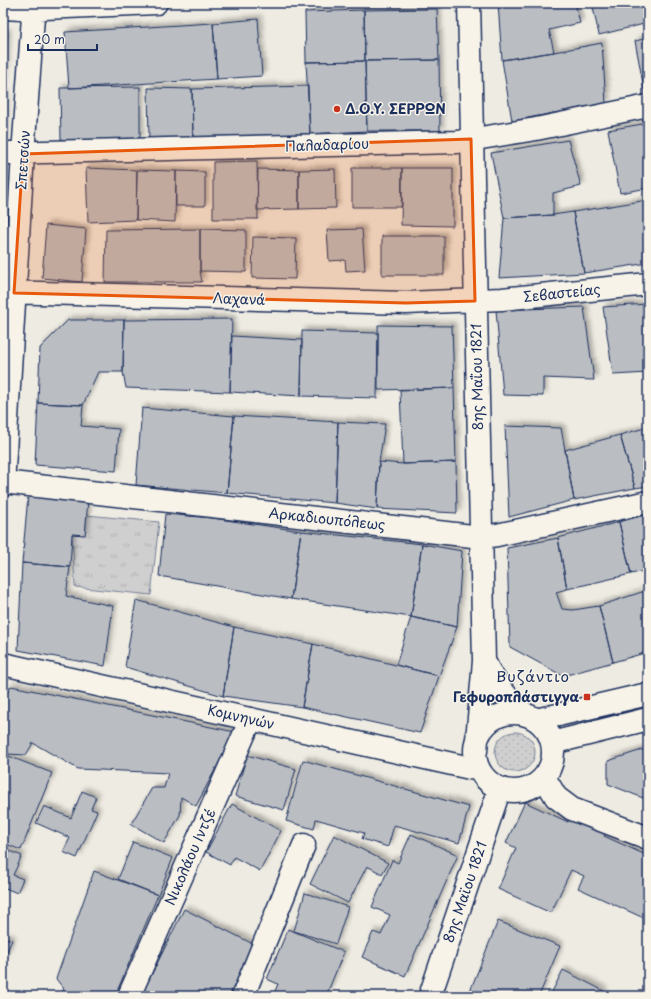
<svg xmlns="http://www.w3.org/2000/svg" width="651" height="999" font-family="'Playpen Sans',sans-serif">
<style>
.grass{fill:url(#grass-dots);stroke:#757f96}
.park{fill:url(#park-tufts);stroke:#757f96}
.building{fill:#babdc2;stroke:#1b2f5e;filter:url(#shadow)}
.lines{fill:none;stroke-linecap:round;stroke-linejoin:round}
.minor-casing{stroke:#1b2f5e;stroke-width:25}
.minor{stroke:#f7f3e8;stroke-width:22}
.marked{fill:#e8590c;fill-opacity:0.2;stroke:#e8590c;stroke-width:3;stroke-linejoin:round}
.poi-dot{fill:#c8321e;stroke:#f7f3e8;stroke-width:1.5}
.labels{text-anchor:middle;stroke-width:3;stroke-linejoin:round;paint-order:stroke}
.poi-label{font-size:14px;font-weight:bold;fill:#1b2f5e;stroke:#f7f3e8;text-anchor:start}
.street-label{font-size:14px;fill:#1b2f5e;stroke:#f7f3e8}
.neighbourhood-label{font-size:15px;letter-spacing:1px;fill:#1b2f5e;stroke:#f7f3e8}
</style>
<defs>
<pattern id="grass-dots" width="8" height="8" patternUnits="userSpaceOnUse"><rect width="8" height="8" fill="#cfcfcf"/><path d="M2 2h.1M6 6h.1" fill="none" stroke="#b1b2b4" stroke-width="1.8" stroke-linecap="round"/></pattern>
<pattern id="park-tufts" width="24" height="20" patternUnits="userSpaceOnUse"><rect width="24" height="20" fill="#cfcfcf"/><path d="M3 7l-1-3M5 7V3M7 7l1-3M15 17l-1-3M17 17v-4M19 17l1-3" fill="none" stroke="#b1b2b4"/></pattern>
<filter id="shadow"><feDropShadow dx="3.5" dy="-3.5" stdDeviation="2" flood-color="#0004"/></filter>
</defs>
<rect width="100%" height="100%" fill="#eeebe2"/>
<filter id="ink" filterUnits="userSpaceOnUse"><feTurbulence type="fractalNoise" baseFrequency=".025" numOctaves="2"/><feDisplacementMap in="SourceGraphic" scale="8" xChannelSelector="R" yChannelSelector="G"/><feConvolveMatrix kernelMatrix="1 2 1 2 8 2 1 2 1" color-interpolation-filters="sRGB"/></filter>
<g filter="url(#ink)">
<!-- grass -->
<path class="grass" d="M495 752a20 20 0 1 1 40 0a20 20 0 1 1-40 0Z"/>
<!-- park -->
<path class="park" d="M87 515 159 522 151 595 75 587 72 534 85 535Z"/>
<!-- building -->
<path class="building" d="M498 3H575L580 23 549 30 554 52 502 60Z
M592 3H648V23L599 35Z
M437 9 439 60 365 61 364 10Z
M364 10 365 61 306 62 305 12Z
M258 19 262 76 217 79 213 23Z
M213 23 217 79 69 88 65 32Z
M3 33H7L4 83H3Z
M648 38V94H645L635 41Z
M602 43 606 103 512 121 502 60 554 52Z
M439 60 440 131H367L365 61Z
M365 61 367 131 310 134 306 62Z
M308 86 310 134 193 137 192 89Z
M140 87V139L61 140 60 88Z
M148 88 192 89 193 137 149 140Z
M3 92H5L4 140H3Z
M648 123V188L620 193 608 130Z
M568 140 581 186 553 193V215L504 218 491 153Z
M257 161 258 219H213V162Z
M86 168 137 170 136 220 88 222Z
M352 168H402V207H352Z
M402 168H453V226L401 225Z
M258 169 299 170V209L257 210Z
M335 169 336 208 299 209V170Z
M137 170 176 171 175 222 136 220Z
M176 171 205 172V206H176Z
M648 200V263L584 273 573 212Z
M573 212 584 273 499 278 504 218 553 215Z
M46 225 86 229 82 282 42 278Z
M200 229V271L202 282H105L106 230Z
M200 229 246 230V272L200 271Z
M362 229 365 270 346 271 345 260 329 261 327 230Z
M382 236H444V275H382Z
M253 237 296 238 295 279 252 278Z
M648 304V373L613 375 603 307Z
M584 307 594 380 543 378V396L503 395 496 310Z
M232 319 230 392 126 388 123 372 124 320Z
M68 320H124L123 372H98L83 405 38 403 40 348Z
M378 325 452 326 454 388 378 390Z
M302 331 378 333 377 398 301 396Z
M232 336 302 340 301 396 230 392Z
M454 388 456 462 403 464 400 390Z
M38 403 83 405 81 426 119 429 116 471 35 465Z
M142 408 234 416 227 493 136 485Z
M234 416 338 422 335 503 227 493Z
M338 422 385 424 379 462 377 509 335 503Z
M505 426 561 428 574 500 509 517Z
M648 427V486L635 488 620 435Z
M620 435 635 488 574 500 565 450Z
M379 462 403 464 456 462 457 513 377 509Z
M28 496 88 500 85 535 72 534 70 567 22 563Z
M165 514 212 518 301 531 291 599 159 576Z
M648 514V570L631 574 619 522Z
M619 522 631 574 567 589 558 538Z
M301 531 422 544 411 617 291 599Z
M558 538 567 589 556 592 562 609 573 610 599 606 613 662 563 676 510 647 507 548Z
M422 544 462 551 457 627 411 617Z
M22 563 70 567 66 596 113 606 105 666 18 650Z
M648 590V652L613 662 599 606Z
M136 600 234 627 223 696 125 667Z
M411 617 457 627 439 676 396 665Z
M234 627 313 644 302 707 223 696Z
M313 644 439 676 420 733 302 707Z
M11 686 235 732 196 806 181 797 180 815 164 843 131 824 152 788H164L168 773 78 769 33 743 26 755 7 754 3 752V700Z
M648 748V800L608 784V761Z
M3 754 52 773 21 850 3 843Z
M247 755 296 769 284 810 235 796Z
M303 760 469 807 459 843 394 825 388 847 362 839 364 833 316 819 314 829 286 821Z
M82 791 96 797 91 809 97 811 77 858 63 852 70 838 36 823 44 806 71 818Z
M525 802 568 822 573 811 608 827 604 836 648 856V920L578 888 584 876 571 870 551 913 498 889 516 848 506 843Z
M232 804 281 831 260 871 234 857 230 865 206 852Z
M411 834 458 855 405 976 362 957 373 932 381 935 390 915 372 907 392 860 398 863Z
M334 835 388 863 382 874 367 866 348 903 310 884Z
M133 842 173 858 158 895 118 879Z
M3 848 22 856 13 875 23 879 17 893 3 887Z
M94 871 158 895 115 996H60L64 989 56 979Z
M305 893 348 907 336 944 294 931Z
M184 909 255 945 229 996H141Z
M498 921 560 946 539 996H468Z
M288 929 344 952 326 996H273L278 984 267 979Z
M3 937 12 940 3 961Z
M563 970 604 991 602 996H550Z"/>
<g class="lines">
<defs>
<path id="minor" d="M469 3 484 661 476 751
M3 8 22 9 156 3
M3 153 457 142 536 129 648 106
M3 292 406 303 502 299 648 284
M3 482 481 537 497 535 648 502
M3 485 23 154 34 3
M484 661C495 684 507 698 526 715
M3 664 470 768 479 769
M475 752a39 39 0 1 1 78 0a39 39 0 1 1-78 0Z
M536 720 648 694
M552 743 648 719
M544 777 556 797 572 809 648 838
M129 996 251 719
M243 996 304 845
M430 996 500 788"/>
</defs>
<!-- minor casing -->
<use href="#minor" class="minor-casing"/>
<!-- minor -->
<use href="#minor" class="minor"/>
</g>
</g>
<!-- marked area -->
<path class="marked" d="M471 139 475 301 406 303 14 293 23 154Z"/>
<!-- markers -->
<g class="poi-dot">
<circle cx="337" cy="109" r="4"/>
<rect x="583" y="693" width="8" height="8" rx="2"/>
</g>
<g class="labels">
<!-- poi labels -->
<g class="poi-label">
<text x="345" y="114">Δ.Ο.Υ. ΣΕΡΡΩΝ</text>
<text x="579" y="702" text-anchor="end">Γεφυροπλάστιγγα</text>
</g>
<!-- street labels -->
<g class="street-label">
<text transform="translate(327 145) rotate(-2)" y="5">Παλαδαρίου</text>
<text transform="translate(23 160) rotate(-86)" y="5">Σπετσών</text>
<text transform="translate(562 293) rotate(-6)" y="5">Σεβαστείας</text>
<text transform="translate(239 299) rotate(2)" y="5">Λαχανά</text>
<text transform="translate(477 377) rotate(-91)" y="5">8ης Μαΐου 1821</text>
<text transform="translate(327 519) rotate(6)" y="5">Αρκαδιουπόλεως</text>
<text transform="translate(241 717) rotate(13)" y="5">Κομνηνών</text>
<text transform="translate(190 857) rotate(-66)" y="5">Νικολάου Ιντζέ</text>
<text transform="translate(465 892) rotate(-71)" y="5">8ης Μαϊου 1821</text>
</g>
<!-- neighbourhood labels -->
<g class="neighbourhood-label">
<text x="533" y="682">Βυζάντιο</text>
</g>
</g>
<!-- margin -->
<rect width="651" height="999" fill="none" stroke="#f7f3e8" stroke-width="16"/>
<rect x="8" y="8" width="635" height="983" fill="none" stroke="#1b2f5e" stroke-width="1.5" filter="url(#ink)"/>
<!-- scale -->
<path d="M28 44v6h69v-6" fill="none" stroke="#1b2f5e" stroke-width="2"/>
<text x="34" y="44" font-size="12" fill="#1b2f5e" stroke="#f7f3e8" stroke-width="3" paint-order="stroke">20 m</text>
</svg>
